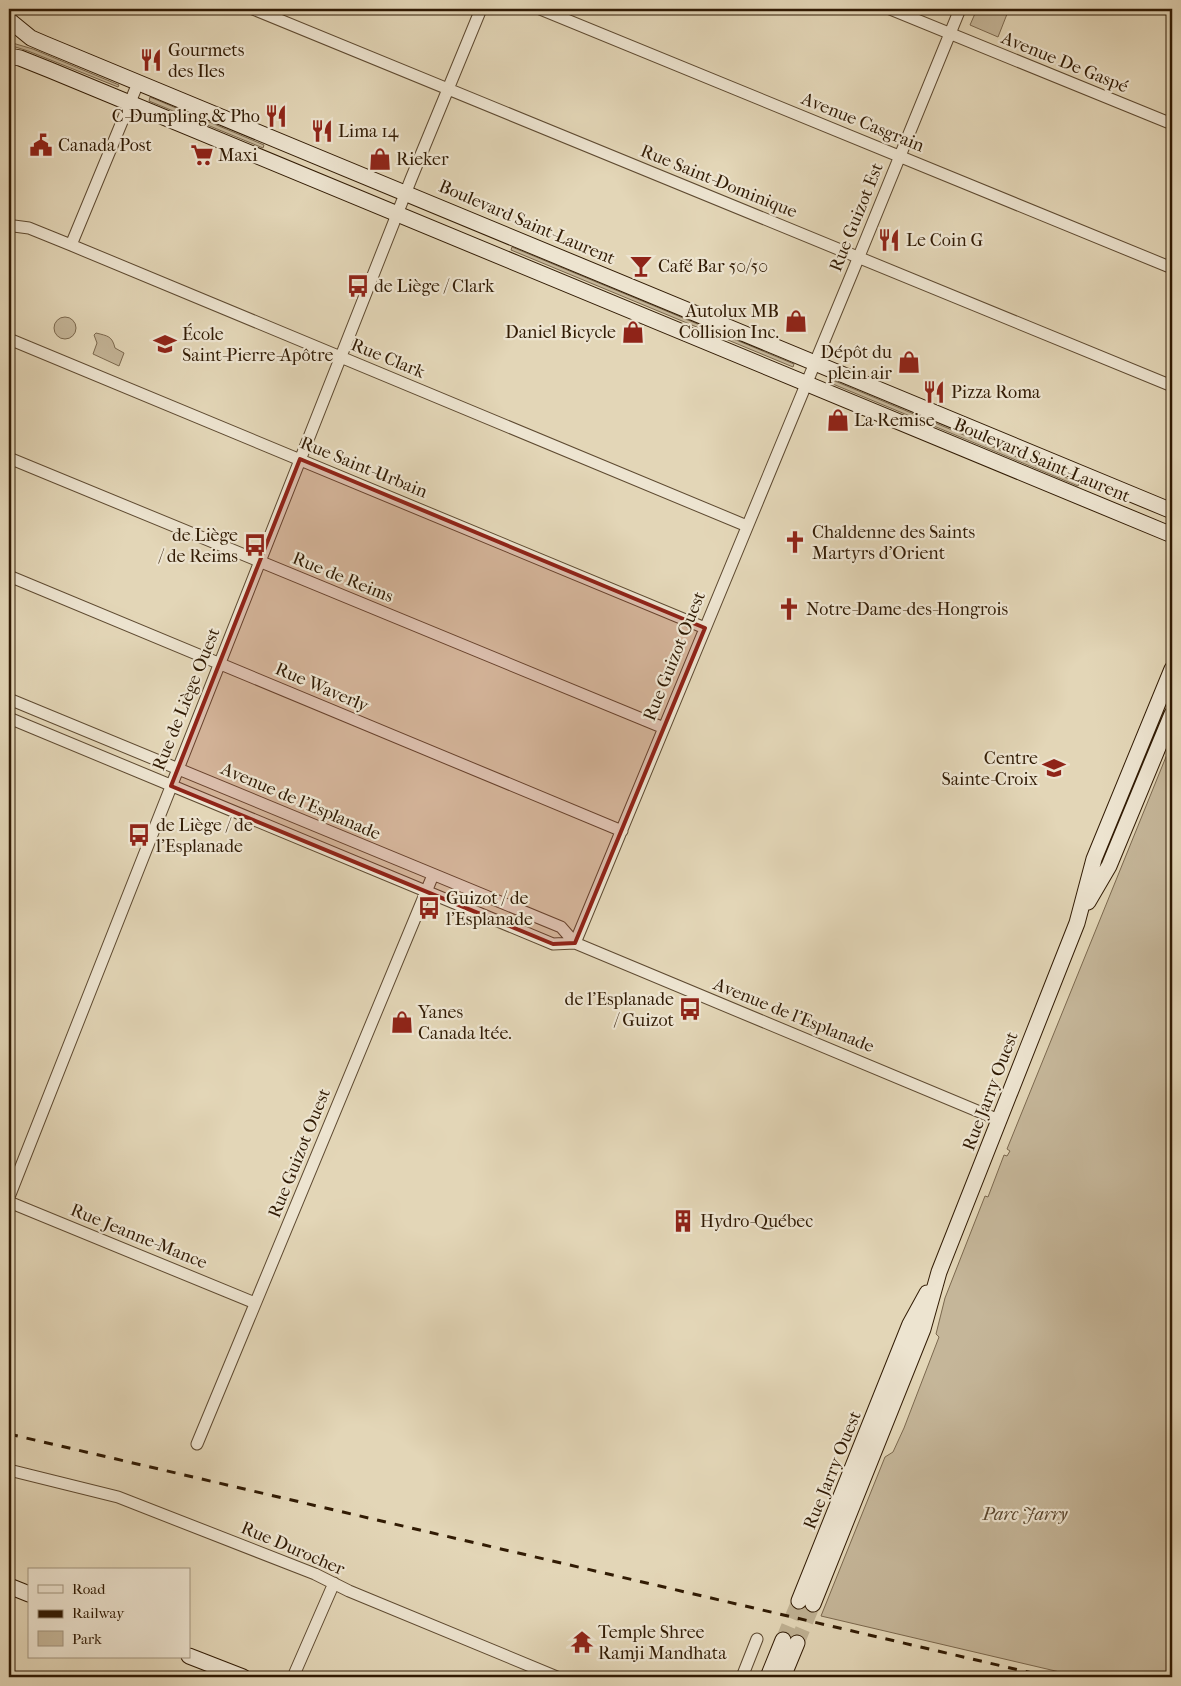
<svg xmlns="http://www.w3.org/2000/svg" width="1181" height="1686" font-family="'IM FELL French Canon',serif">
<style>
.green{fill:#c5b699;stroke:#7b684e}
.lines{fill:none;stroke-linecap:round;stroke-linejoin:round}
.secondary-tunnel{stroke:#bfb193;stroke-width:15;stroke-dasharray:15 8;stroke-linecap:butt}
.street-casing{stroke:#5e4a31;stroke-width:13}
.secondary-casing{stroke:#311b04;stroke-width:17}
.street{stroke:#ede4d0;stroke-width:11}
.secondary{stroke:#ede4d0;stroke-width:15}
.rail{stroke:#311b04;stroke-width:3;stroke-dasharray:9 9;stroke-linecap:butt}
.marked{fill:#8f2418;fill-opacity:0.2;stroke:#8f2418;stroke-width:4;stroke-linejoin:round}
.labels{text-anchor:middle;stroke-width:4.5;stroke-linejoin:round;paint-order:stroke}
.poi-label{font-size:18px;fill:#311b04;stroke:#ede4d0;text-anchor:start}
.street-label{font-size:18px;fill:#311b04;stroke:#ede4d0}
.park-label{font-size:18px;font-style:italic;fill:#5d4a31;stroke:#ede4d0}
</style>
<rect width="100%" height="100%" fill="#e3d6b7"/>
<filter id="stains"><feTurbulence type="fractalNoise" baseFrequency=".004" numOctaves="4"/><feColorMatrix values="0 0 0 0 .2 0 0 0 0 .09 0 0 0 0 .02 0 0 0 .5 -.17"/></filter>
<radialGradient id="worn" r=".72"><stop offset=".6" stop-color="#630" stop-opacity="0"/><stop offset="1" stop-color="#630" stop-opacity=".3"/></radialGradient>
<!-- green -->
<path class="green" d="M977 9H1009L998 37 970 25Z
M9 42 33 49 119 85 118 87 28 51 9 45Z
M150 97 264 145 263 148 149 101Z
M512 247 794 364 793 367 511 250Z
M54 328a11 11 0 1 1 22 0a11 11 0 1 1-22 0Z
M96 333C108 336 112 336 115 348L124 353 119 366 93 354 97 343 94 335Z
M830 379 1079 483 1078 486 828 382Z
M1172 742V1677H1081L821 1616 885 1457 893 1452 904 1428 939 1337 936 1334 945 1298 985 1196 988 1197 1004 1155 1007 1156 1010 1151 1007 1149Z"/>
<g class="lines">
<!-- secondary-tunnel -->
<path class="secondary-tunnel" d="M783 1640 799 1601
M797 1643 813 1604"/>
<defs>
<path id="street" d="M253 9 1172 386
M540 9 1172 268
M890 9 1172 124
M14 226 29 228 71 245 747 526
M71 245 138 83
M9 339 705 628
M9 458 664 728
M9 576 622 831
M9 699 561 927 575 943
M9 718 553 944 575 943 999 1120
M575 943 853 271 960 9
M9 1197 411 179 481 9
M9 1202 255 1303
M197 1444 433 875
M9 1470 118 1497 315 1574 349 1591 557 1677
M293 1677 334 1583
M742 1677 757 1639"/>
<path id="secondary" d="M9 20 31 38 45 44 1172 511
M9 56 20 58 50 70 1172 535
M1088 902 1109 866 1172 714
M9 1586 29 1594
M799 1601 910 1324 927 1293
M813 1604 923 1329 939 1272 1077 923 1094 859 1172 669
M189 1656 243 1677
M768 1677 783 1640
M783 1677 797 1643"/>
</defs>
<!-- street casing -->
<use href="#street" class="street-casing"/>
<!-- secondary casing -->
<use href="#secondary" class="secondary-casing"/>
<!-- street -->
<use href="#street" class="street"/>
<!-- secondary -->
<use href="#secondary" class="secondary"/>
<!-- rail -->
<path class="rail" d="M9 1434 1049 1677"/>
</g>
<!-- marked area -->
<path class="marked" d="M300 459 705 628 575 943 553 944 171 786Z"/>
<!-- icons -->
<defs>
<symbol id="restaurant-bare" viewBox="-9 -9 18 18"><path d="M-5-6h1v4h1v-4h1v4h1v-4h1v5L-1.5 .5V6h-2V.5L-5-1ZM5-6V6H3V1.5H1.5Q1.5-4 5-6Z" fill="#8f2418" stroke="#ede4d0" stroke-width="2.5" paint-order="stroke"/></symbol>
<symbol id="civic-bare" viewBox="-9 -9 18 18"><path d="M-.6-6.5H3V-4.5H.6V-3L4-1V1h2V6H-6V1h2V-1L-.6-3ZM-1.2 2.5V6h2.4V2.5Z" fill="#8f2418" stroke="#ede4d0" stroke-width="2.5" paint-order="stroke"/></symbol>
<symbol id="supermarket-bare" viewBox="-9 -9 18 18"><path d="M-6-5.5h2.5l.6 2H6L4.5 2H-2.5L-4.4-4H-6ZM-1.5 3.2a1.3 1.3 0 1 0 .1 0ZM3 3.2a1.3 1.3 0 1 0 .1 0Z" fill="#8f2418" stroke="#ede4d0" stroke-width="2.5" paint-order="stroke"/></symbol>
<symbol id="shop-bare" viewBox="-9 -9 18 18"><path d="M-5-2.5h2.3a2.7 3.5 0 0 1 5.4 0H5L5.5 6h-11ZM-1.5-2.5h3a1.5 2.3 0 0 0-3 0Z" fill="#8f2418" stroke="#ede4d0" stroke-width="2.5" paint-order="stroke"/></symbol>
<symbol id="bar-bare" viewBox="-9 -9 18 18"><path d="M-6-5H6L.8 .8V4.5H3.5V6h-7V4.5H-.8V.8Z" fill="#8f2418" stroke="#ede4d0" stroke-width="2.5" paint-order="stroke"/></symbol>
<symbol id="bus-bare" viewBox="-9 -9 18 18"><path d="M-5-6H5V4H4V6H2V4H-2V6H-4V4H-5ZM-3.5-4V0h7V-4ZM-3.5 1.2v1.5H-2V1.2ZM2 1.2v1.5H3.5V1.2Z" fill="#8f2418" stroke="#ede4d0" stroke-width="2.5" paint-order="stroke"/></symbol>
<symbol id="school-bare" viewBox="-9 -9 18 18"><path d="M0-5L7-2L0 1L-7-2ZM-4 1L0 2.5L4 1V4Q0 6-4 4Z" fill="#8f2418" stroke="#ede4d0" stroke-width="2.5" paint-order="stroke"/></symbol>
<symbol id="church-bare" viewBox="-9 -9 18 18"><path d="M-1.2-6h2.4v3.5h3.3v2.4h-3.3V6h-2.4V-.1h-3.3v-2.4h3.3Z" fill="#8f2418" stroke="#ede4d0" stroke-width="2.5" paint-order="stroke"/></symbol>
<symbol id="building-bare" viewBox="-9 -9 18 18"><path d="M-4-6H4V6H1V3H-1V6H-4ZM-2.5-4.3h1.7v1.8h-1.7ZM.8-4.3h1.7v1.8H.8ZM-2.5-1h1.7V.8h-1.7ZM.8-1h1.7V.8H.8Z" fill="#8f2418" stroke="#ede4d0" stroke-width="2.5" paint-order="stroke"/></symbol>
<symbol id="temple-bare" viewBox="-9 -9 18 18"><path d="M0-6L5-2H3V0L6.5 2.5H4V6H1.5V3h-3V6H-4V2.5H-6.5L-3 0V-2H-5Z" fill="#8f2418" stroke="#ede4d0" stroke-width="2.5" paint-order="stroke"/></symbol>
</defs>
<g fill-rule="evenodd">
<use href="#restaurant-bare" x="135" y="44" width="32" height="32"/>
<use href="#restaurant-bare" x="260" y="100" width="32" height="32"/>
<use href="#restaurant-bare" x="306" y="115" width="32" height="32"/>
<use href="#civic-bare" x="25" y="129" width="32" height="32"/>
<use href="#supermarket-bare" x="186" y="139" width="32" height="32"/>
<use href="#shop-bare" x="364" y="143" width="32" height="32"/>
<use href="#restaurant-bare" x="873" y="224" width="32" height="32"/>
<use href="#bar-bare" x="625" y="250" width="32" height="32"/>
<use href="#bus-bare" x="342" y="270" width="32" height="32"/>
<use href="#shop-bare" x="780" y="305" width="32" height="32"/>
<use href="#shop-bare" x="617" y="316" width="32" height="32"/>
<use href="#school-bare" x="149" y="328" width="32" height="32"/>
<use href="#shop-bare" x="893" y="346" width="32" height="32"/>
<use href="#restaurant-bare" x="918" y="376" width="32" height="32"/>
<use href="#shop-bare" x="822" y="404" width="32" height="32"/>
<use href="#church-bare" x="779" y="526" width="32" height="32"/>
<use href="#bus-bare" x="239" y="529" width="32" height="32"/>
<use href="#church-bare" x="773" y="593" width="32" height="32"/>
<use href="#school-bare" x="1038" y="752" width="32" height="32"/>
<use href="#bus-bare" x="123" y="819" width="32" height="32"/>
<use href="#bus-bare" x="413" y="892" width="32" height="32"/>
<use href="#bus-bare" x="674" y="993" width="32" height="32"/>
<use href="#shop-bare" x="386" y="1006" width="32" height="32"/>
<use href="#building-bare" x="667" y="1205" width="32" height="32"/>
<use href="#temple-bare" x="566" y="1626" width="32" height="32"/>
</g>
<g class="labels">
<!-- poi labels -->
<g class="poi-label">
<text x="168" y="56">Gourmets<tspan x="168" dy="21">des Iles</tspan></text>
<text x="260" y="122" text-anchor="end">C-Dumpling &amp; Pho</text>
<text x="338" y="137">Lima 14</text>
<text x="58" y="151">Canada Post</text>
<text x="218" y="161">Maxi</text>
<text x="396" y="165">Rieker</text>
<text x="906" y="246">Le Coin G</text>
<text x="658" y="272">Café Bar 50/50</text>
<text x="374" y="292">de Liège / Clark</text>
<text x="779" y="317" text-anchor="end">Autolux MB<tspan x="779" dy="21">Collision Inc.</tspan></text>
<text x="616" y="338" text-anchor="end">Daniel Bicycle</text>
<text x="182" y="340">École<tspan x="182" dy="21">Saint-Pierre-Apôtre</tspan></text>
<text x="892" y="358" text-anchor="end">Dépôt du<tspan x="892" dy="21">plein air</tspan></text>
<text x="951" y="398">Pizza Roma</text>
<text x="854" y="426">La Remise</text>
<text x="812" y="538">Chaldenne des Saints<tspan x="812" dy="21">Martyrs d'Orient</tspan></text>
<text x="238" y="541" text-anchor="end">de Liège<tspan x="238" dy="21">/ de Reims</tspan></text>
<text x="806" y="615">Notre-Dame-des-Hongrois</text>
<text x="1038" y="764" text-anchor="end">Centre<tspan x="1038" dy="21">Sainte-Croix</tspan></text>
<text x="156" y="831">de Liège / de<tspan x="156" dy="21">l'Esplanade</tspan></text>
<text x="446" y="904">Guizot / de<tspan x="446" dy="21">l'Esplanade</tspan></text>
<text x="674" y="1005" text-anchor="end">de l'Esplanade<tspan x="674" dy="21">/ Guizot</tspan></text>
<text x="418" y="1018">Yanes<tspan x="418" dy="21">Canada ltée.</tspan></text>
<text x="700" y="1227">Hydro-Québec</text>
<text x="598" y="1638">Temple Shree<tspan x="598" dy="21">Ramji Mandhata</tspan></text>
</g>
<!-- street labels -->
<g class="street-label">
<text transform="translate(1065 62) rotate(22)" y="6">Avenue De Gaspé</text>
<text transform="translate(863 122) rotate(22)" y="6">Avenue Casgrain</text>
<text transform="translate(719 181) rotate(22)" y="6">Rue Saint-Dominique</text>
<text transform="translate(856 217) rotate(-68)" y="6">Rue Guizot Est</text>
<text transform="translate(527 222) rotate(23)" y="6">Boulevard Saint-Laurent</text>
<text transform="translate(388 358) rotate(22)" y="6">Rue Clark</text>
<text transform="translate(1042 460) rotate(23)" y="6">Boulevard Saint-Laurent</text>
<text transform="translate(364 467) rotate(22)" y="6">Rue Saint-Urbain</text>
<text transform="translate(343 577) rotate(22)" y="6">Rue de Reims</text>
<text transform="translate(674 656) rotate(-68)" y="6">Rue Guizot Ouest</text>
<text transform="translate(322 687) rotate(23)" y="6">Rue Waverly</text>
<text transform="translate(186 699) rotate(-68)" y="6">Rue de Liège Ouest</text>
<text transform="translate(301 801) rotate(23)" y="6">Avenue de l'Esplanade</text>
<text transform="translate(794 1015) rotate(22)" y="6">Avenue de l'Esplanade</text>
<text transform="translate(990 1091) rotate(-69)" y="6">Rue Jarry Ouest</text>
<text transform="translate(299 1153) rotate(-68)" y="6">Rue Guizot Ouest</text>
<text transform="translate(139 1236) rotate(22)" y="6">Rue Jeanne-Mance</text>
<text transform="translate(832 1470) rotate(-68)" y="6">Rue Jarry Ouest</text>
<text transform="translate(293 1548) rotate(23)" y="6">Rue Durocher</text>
</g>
<!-- park labels -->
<g class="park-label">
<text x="1025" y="1520">Parc Jarry</text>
</g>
</g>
<!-- margin -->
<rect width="1181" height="1686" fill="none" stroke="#e3d6b7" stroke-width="30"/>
<rect x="10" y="10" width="1161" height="1666" fill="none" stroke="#311b04" stroke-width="2.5"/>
<rect x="15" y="15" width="1151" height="1656" fill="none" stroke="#311b04"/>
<!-- legend -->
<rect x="28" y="1568" width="162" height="90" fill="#ede4d0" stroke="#a2947e"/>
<rect x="38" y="1585" width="25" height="8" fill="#ede4d0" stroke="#a2947e"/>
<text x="72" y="1594" font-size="15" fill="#311b04">Road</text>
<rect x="38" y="1610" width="25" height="8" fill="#311b04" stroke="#a2947e"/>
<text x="72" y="1618" font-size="15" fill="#311b04">Railway</text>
<rect x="38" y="1631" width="25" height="15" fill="#c5b699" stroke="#a2947e"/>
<text x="72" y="1644" font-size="15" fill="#311b04">Park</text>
<rect width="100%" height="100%" filter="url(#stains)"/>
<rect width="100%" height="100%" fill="url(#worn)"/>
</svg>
